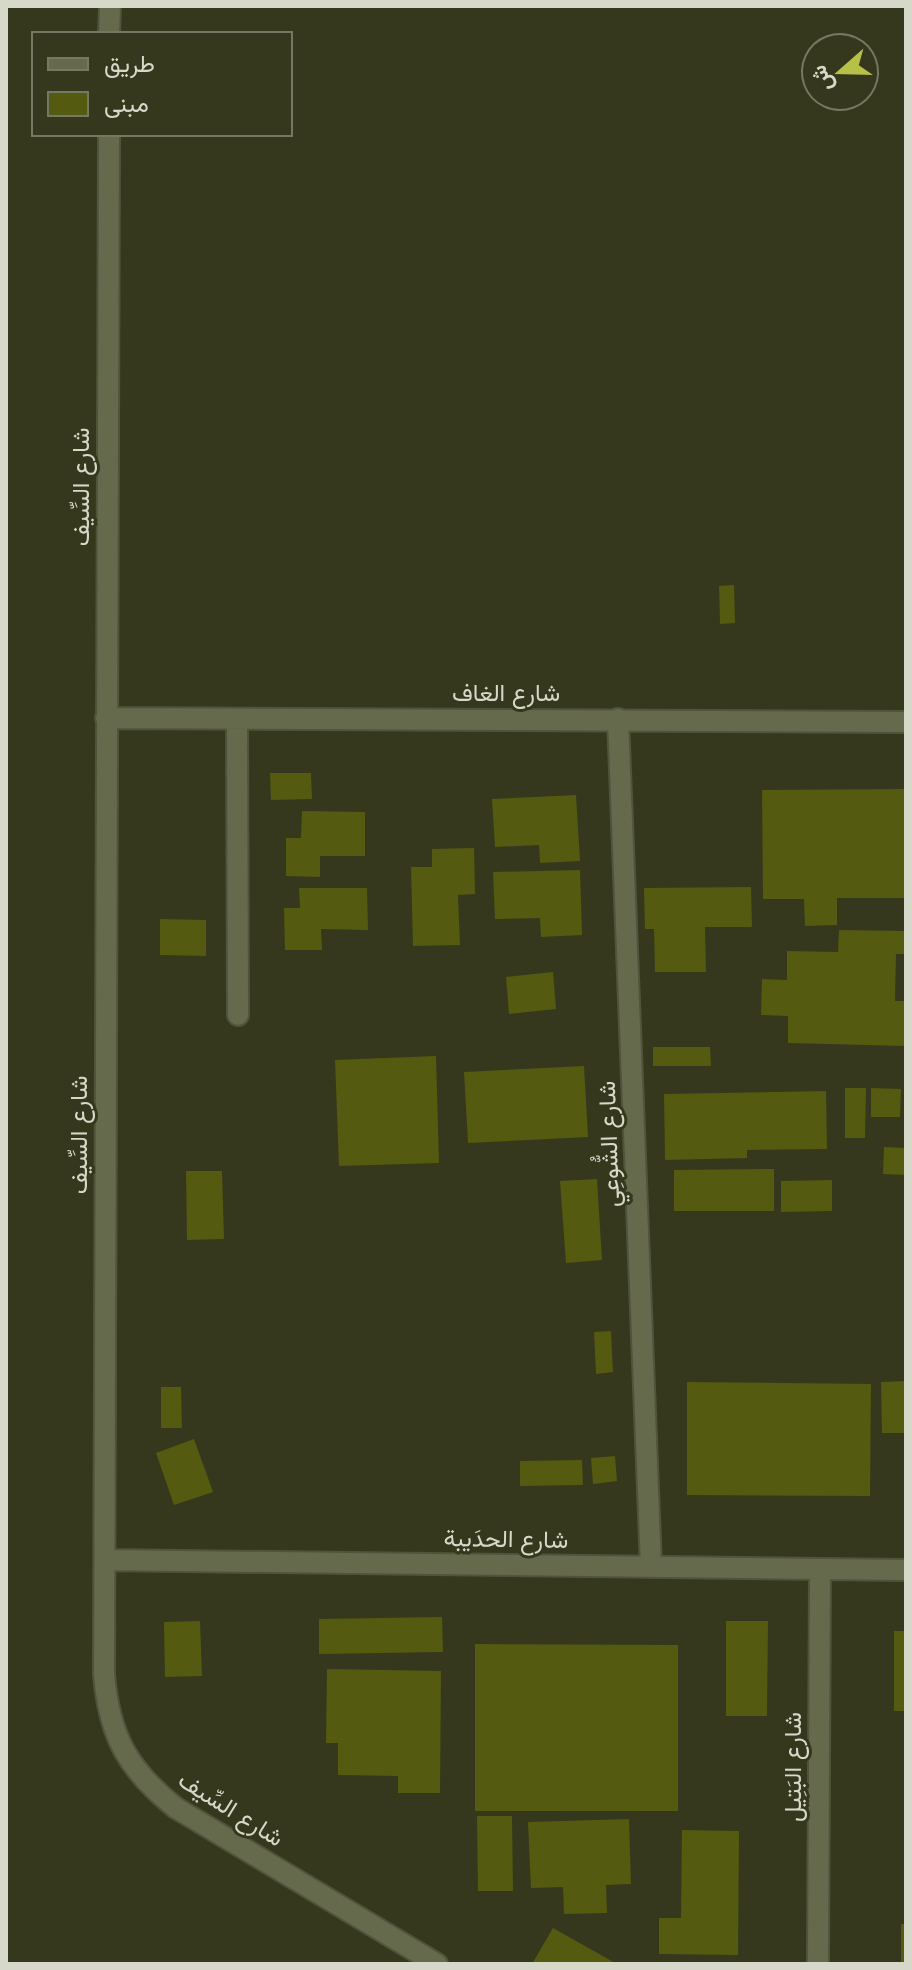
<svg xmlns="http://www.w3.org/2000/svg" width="912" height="1970" font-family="Helvetica,Vazirmatn,sans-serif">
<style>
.building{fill:#545a0f}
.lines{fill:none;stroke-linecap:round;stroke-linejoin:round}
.street-casing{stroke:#51533c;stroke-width:24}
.street{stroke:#666a4c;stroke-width:20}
.labels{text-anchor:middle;stroke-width:6;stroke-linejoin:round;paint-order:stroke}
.street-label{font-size:24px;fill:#d6d9c9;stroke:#35381d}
</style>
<rect width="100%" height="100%" fill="#35381d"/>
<!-- building -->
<path class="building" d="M734 585 735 623 720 624 719 586Z
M270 773H311L312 799 271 800Z
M906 789V898H837V925L805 926 804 899H763L762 790Z
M576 795 580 861 540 863 539 845 495 847 492 799Z
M302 811 365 812V856H320V877L286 876V838H301Z
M474 848 475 894 458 895 460 945 413 946 411 867H432V849Z
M580 870 582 935 541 937 540 918 495 919 493 872Z
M751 887 752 927H705L706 972H655L654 929H645L644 888Z
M299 888H367L368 930 321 929 322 950H285L284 908H300Z
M160 919 206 920V956L160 955Z
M839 930 906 931V954H896L895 1001H906V1046L788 1043V1016L761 1015 762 979 787 980V951L838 952Z
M553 972 556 1009 509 1014 506 977Z
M653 1047H710L711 1066H653Z
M436 1056 439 1163 339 1166 335 1060Z
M584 1066 588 1137 468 1143 464 1072Z
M845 1088H866L865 1138H845Z
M871 1088 901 1089 900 1117H871Z
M826 1091 827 1149 747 1150V1158L665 1160 664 1094Z
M884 1147 906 1148V1175L883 1174Z
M774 1169V1211H674V1170Z
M186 1171H222L224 1239 187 1240Z
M597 1179 602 1260 566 1263 560 1181Z
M832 1180V1211L781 1212V1181Z
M611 1331 613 1372 596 1374 594 1332Z
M906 1381V1433H882L881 1382Z
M687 1382 871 1384 870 1496 687 1495Z
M161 1387H181L182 1428H161Z
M194 1439 213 1492 174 1505 156 1453Z
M615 1456 617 1481 593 1484 591 1458Z
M582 1460 583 1485 520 1486V1461Z
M442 1617 443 1652 319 1654V1619Z
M200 1621 202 1676 165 1677 164 1622Z
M726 1621H768L767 1716H726Z
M894 1631H906V1711H894Z
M475 1644 678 1645V1811H475Z
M327 1669 441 1671 440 1793H398V1776L338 1775V1743H326Z
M477 1816H512L513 1891H478Z
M629 1819 631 1884 606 1885 607 1913 564 1914 563 1887 531 1888 528 1822Z
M682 1830 739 1831 738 1955 659 1954V1918H681Z
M901 1924H906V1964H901Z
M553 1928 617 1964H532Z"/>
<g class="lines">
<defs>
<path id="street" d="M109 34 110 6
M109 134 104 1674C109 1736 128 1770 176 1808L437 1964
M106 718 906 722
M237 719 238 1015
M618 719 651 1567
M105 1560 906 1570
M818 1964 820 1570"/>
</defs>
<!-- street casing -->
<use href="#street" class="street-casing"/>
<!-- street -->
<use href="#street" class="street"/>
</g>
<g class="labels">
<!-- street labels -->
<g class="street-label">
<text transform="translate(81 487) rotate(-90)" y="8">شارع السِّيف</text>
<text x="506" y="701">شارع الغاف</text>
<text transform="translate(79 1135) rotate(-90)" y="8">شارع السِّيف</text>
<text transform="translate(609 1144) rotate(-92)" y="8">شارع الشُّوعِي</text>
<text transform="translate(506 1539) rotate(1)" y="8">شارع الحدَيبة</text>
<text transform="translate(793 1767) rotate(-90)" y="8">شارع البَتِيل</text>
<text transform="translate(231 1809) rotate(32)" y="8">شارع السِّيف</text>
</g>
</g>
<!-- border -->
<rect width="912" height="1970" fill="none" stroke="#d6d9c9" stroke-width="16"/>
<!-- legend -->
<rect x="32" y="32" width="260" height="104" fill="#35381d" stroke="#757862" stroke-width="2"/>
<rect x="48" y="58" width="40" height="12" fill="#666a4c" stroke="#757862" stroke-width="2"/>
<text x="104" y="72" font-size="24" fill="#d6d9c9">طريق</text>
<rect x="48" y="92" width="40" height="24" fill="#545a0f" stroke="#757862" stroke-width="2"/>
<text x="104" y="112" font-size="24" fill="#d6d9c9">مبنى</text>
<!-- north arrow -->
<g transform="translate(840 72) rotate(250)"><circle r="38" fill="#35381d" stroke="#757862" stroke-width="2"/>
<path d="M0-6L14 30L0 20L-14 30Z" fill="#b7c148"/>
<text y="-12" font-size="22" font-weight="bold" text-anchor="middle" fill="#d6d9c9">ش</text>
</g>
</svg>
